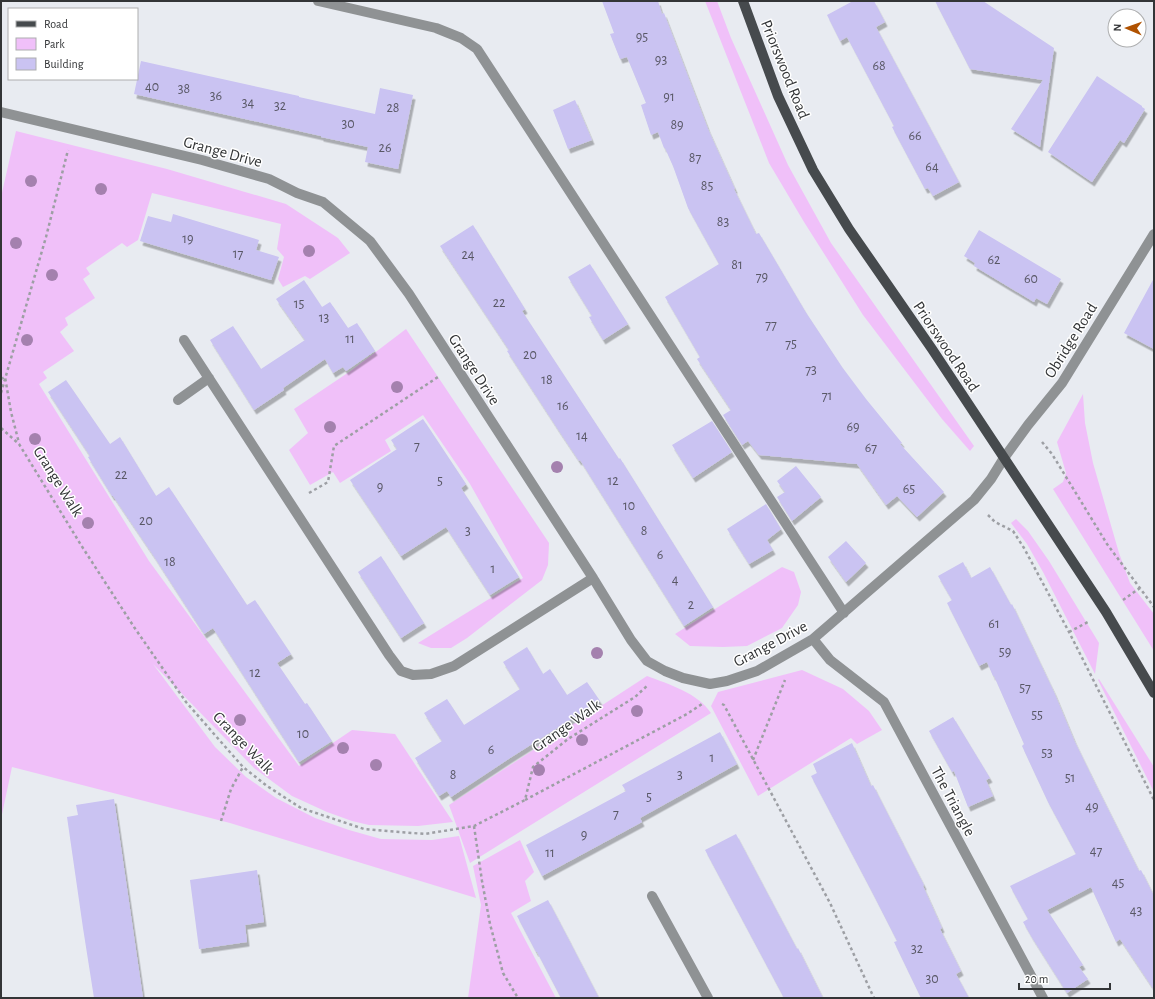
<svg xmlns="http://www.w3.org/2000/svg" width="1155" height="999" font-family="'Alegreya Sans',sans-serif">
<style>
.green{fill:#f0c0f9}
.building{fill:#cac3f2;filter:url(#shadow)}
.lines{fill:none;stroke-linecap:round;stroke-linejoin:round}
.path{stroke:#9d9fa4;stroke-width:2.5;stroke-dasharray:3 3;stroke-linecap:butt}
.minor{stroke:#8f9294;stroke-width:10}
.major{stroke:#464a4d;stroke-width:10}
.tree{fill:#a481ae}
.labels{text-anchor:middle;stroke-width:3;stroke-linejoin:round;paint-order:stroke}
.number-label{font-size:14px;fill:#595866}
.street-label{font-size:16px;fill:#333537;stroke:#fff}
</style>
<defs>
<filter id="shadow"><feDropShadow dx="2.5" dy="4.5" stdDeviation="0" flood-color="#0004"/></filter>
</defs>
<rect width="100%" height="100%" fill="#e8ebf1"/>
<!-- green -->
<path class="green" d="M705 1H717L731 38 788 165 831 243 974 446 970 451 942 419 863 315 804 222 769 163Z
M16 131 167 169 286 204 338 238 350 253 310 279 305 276 283 287 278 279 284 257 277 249 281 224 152 193 138 240 127 247 122 243 86 268 90 274 83 279 95 298 65 318 68 325 60 332 74 351 43 372 47 378 39 384 149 561 299 766 352 730 395 734 453 822 418 826 369 825 352 821 327 812 292 796 254 768 153 664 215 747 246 777 276 798 315 818 349 830 381 839 432 840 459 836 476 898 230 823 12 767 1 819V197Z
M406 329 549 543 548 565 542 580 467 638 451 648H431L418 643 523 578 470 484 423 415 385 440 391 451 340 483 333 472 310 485 289 450 308 433 294 409 352 370Z
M1083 394 1085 423 1093 463 1119 553 1130 583 1154 614V651L1053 489 1063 482 1066 473 1057 442Z
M1016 519 1028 531 1049 561 1099 643 1095 674 1043 572 1027 544 1011 523Z
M782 567 794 572 801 592 798 605 782 628 747 646 723 647 690 646 675 634Z
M802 670 843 689 869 711 882 730 857 744 851 738 758 796 711 706 718 692Z
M647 676C668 684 698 693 711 713L470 863 449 805Z
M1099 679 1154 767V792L1098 680Z
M520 840 534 872 525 881 531 901 511 913 556 998H468L481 905 473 866Z"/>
<!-- building -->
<path class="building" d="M602 1H658L662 14 664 13 708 129 735 189H734L756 234 759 233 805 311 842 367 866 399 902 443 900 444 944 492 917 517 897 496 886 505 857 464 759 455 748 441 742 445 723 415 731 410 697 359 700 357 665 297 719 264 688 208 673 166 665 148H664L658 132 651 135 641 105 646 103 627 57 620 59 610 34 614 33Z
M853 1H874L885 22 876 27 959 182 933 196 928 188 925 189 892 127 894 126 847 37 840 41 827 15Z
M935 1H983L1054 48 1040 147 1011 129 1043 80 970 69Z
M141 61 299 96V97L375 114 380 88 413 95 398 169 365 162 368 147 321 137V136L134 94Z
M1097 76 1142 106V107L1145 109 1124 143 1120 140 1092 182 1048 152Z
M575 100 592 140 568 149 553 110Z
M173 214 259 240 256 250 279 257 271 280 140 241 148 216 171 222Z
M473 225 525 309 522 311 619 459 620 458 713 607 684 626 580 460 579 461 557 428 507 351 509 350 440 246Z
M979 230 1061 279 1047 304 1036 298 1034 302 974 266 975 263 964 256Z
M590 264 628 324 603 340 589 317 592 316 568 277Z
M1154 278V349L1124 333Z
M304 280 322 307 330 302 348 328 357 323 375 351 346 371 343 367 333 373 325 359 283 388 284 390 254 410 210 340 233 326 261 369 305 340 276 299Z
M66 380 110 444 120 437 156 496 169 487 247 605 255 600 291 654 277 663 305 704 307 703 332 741 299 762 213 628 204 634 153 555 113 496H112L88 457 90 456 48 392Z
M423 419 466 484 461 488 519 577 490 595 446 527 401 556 350 480 397 449 391 440Z
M712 421 732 452 693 478 672 445Z
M796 466 821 497 792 521 777 497 785 492 777 481Z
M766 504 781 529 767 540 773 550 749 564 727 529Z
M846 541 866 563 846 582 828 557Z
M381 556 424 623 401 638 358 572Z
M963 562 971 578 990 567 1011 605 1012 604 1054 692 1074 740 1093 779 1139 871 1141 870 1154 896V990L1120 939 1116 942 1091 887 1047 910 1083 965 1079 967 1088 979 1067 993 1031 936 1023 922 1028 919 1010 886 1076 854 1048 802 1022 746 1024 744 994 676H993L987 662 979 666 947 603 952 600 938 576Z
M527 647 543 674 550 669 567 695 587 682 600 701 510 758 451 797 447 791 439 796 415 758 442 741 424 713 447 699 464 725 520 689 503 662Z
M953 717 990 778 986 780 993 796 968 807 954 771 952 772 929 731Z
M720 732 737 764 640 818 642 822 542 876 526 845 626 791 622 785Z
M852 743 871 786 873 785 924 885 923 886 942 928 940 929 961 971 956 974 969 998H921L894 942 897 941 872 892 811 776 817 773 813 764Z
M114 799 143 998H94L83 928 67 817 78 815 76 805Z
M736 834 797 949 798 948 823 998H784L705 850Z
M257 870 264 922 245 925 247 942 199 949 190 880Z
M548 900 569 940 599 998H561L537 952H536L517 916Z"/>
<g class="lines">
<!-- path -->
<path class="path" d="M1 379 5 377 11 412 19 443
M1 393 46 237 68 150
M1 428 19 444 81 545 134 627 186 702 243 767 267 786 301 808 364 829 425 834 474 826 525 800 533 767 568 739 635 697 648 685
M1042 442 1052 454 1107 544 1154 607
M309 493 328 482 334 446 438 377
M988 515 995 522 1013 531 1024 548 1069 632 1154 800
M1123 600 1140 588
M1069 632 1088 622
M722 704 724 705 830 903 874 998
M753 760 785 680
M525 800 687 714 702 704
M221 821 231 789 243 767
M474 826 482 881 490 924 503 973 518 998"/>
<!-- minor -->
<path class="minor" d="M318 1 436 28 461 38 477 49 844 613
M1 112 202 160 269 179 297 193 323 202 370 241 409 294 593 578 631 640 647 661 665 671 683 678 710 684 727 681 757 671 813 639 974 500 991 479 1004 458 1028 425 1062 383 1154 234
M184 340 389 655 401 671 413 675 431 674 454 666 593 578
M178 400 209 378
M813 639 830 660 884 702 1043 998
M652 896 708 998"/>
<!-- major -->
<path class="major" d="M743 1 778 96 813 170 849 229 932 349 1106 612 1154 693"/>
</g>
<!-- trees -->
<g class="tree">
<circle cx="31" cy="181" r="6"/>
<circle cx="101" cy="189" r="6"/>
<circle cx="16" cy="243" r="6"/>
<circle cx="309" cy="251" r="6"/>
<circle cx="52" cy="275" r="6"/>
<circle cx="27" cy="340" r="6"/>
<circle cx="397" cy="387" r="6"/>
<circle cx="330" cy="427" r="6"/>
<circle cx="35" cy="439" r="6"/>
<circle cx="557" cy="467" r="6"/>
<circle cx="88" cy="523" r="6"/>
<circle cx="597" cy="653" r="6"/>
<circle cx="637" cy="711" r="6"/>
<circle cx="240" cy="720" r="6"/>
<circle cx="582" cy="740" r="6"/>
<circle cx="343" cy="748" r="6"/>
<circle cx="376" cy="765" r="6"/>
<circle cx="539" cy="770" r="6"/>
</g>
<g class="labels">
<!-- number labels -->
<g class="number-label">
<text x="642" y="41">95</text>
<text x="661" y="64">93</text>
<text x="879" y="70">68</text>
<text x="152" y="91">40</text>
<text x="184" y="93">38</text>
<text x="216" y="100">36</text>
<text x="669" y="101">91</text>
<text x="248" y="107">34</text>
<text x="280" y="110">32</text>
<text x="393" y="112">28</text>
<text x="348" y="128">30</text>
<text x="677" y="129">89</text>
<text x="915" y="140">66</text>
<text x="385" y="152">26</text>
<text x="695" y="162">87</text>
<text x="932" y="171">64</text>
<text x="707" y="190">85</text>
<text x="723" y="226">83</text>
<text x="188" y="243">19</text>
<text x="238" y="258">17</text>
<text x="468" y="259">24</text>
<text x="994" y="264">62</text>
<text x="737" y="269">81</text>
<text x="762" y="281">79</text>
<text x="1031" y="283">60</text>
<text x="499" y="307">22</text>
<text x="299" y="308">15</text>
<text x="324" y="322">13</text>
<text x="771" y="329">77</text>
<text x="350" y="343">11</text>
<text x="791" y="348">75</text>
<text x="530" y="359">20</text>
<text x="811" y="374">73</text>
<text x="547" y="384">18</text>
<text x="827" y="400">71</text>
<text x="563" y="410">16</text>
<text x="853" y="431">69</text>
<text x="582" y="440">14</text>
<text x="417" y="450">7</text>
<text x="871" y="452">67</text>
<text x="121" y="479">22</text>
<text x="440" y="485">5</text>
<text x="613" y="485">12</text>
<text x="380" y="491">9</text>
<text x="909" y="493">65</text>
<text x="629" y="510">10</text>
<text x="146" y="525">20</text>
<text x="468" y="535">3</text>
<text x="644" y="535">8</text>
<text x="660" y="559">6</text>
<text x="170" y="566">18</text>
<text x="493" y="573">1</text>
<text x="675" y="584">4</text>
<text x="691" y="609">2</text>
<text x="994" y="628">61</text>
<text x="1005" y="656">59</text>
<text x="255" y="677">12</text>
<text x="1025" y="692">57</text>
<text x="1037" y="719">55</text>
<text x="303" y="738">10</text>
<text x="491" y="754">6</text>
<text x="1047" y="757">53</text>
<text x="712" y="762">1</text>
<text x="453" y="779">8</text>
<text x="680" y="779">3</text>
<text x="1070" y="782">51</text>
<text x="649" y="801">5</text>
<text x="1092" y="811">49</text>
<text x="616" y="818">7</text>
<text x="584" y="839">9</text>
<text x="1096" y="855">47</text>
<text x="550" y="857">11</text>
<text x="1118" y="887">45</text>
<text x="1136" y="915">43</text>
<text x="917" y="953">32</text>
<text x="932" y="983">30</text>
</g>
<!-- street labels -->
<g class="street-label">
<text transform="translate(786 69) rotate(68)" y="6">Priorswood Road</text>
<text transform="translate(223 151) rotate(15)" y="6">Grange Drive</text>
<text transform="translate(1070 340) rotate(-58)" y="6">Obridge Road</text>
<text transform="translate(947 346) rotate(56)" y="6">Priorswood Road</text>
<text transform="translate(475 369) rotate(57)" y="6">Grange Drive</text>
<text transform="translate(59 481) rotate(58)" y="6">Grange Walk</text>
<text transform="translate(770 643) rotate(-28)" y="6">Grange Drive</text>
<text transform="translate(566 725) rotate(-35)" y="6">Grange Walk</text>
<text transform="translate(244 742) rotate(46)" y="6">Grange Walk</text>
<text transform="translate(954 801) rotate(62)" y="6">The Triangle</text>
</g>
</g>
<!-- border -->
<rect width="1155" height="999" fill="none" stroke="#333537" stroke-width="4"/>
<!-- legend -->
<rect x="8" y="8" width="130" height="72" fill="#ffffff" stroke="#adaeaf"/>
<rect x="16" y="21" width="20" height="6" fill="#464a4d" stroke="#adaeaf"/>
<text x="44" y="28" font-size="12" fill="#333537">Road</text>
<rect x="16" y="38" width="20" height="12" fill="#f0c0f9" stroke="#adaeaf"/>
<text x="44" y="48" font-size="12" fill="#333537">Park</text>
<rect x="16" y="58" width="20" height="12" fill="#cac3f2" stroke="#adaeaf"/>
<text x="44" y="68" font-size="12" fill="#333537">Building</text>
<!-- north arrow -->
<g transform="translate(1127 28) rotate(272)"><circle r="19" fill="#ffffff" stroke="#adaeaf"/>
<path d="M0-3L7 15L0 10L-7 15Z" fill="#b05201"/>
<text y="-6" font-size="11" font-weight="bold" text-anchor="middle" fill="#333537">N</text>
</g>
<!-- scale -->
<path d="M1019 983v6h91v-6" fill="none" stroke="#333537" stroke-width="2"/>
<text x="1025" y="983" font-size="12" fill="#333537" stroke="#ffffff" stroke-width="3" paint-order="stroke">20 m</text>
</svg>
